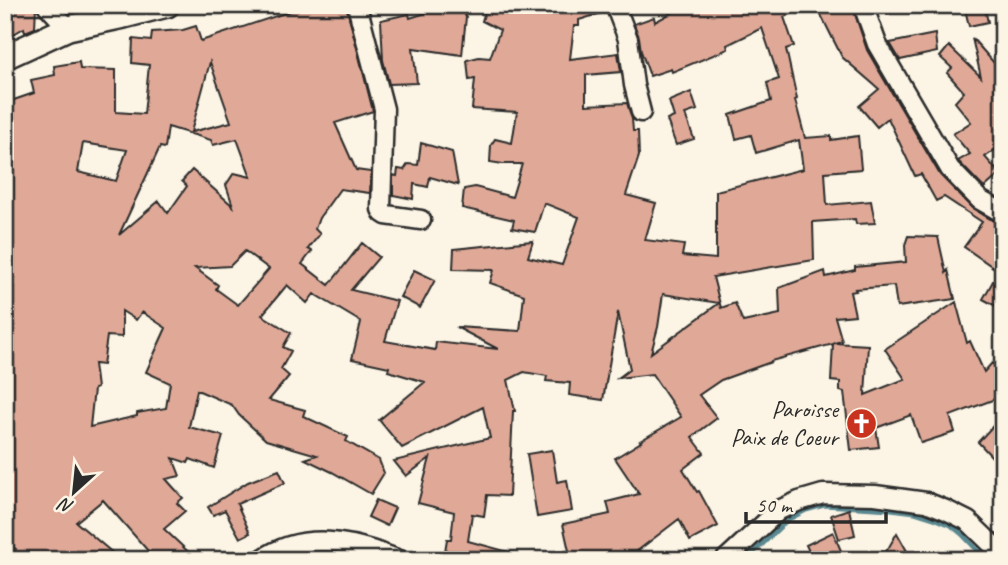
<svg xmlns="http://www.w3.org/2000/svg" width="1008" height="565" font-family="Caveat,sans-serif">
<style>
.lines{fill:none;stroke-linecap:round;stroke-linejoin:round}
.stream{stroke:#5a8992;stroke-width:5}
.building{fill:#e0a997;stroke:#2b2b2b;stroke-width:2;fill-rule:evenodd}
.minor-casing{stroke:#2b2b2b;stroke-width:23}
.tertiary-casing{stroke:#2b2b2b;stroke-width:28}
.minor{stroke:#fcf5e5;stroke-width:18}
.tertiary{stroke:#fcf5e5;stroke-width:23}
.labels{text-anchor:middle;stroke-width:5;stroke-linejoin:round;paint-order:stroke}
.poi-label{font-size:24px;fill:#2b2b2b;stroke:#fcf5e5;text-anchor:end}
</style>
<rect width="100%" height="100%" fill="#fcf5e5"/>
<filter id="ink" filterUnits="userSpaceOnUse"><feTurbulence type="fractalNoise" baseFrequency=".0143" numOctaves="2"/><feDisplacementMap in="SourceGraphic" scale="14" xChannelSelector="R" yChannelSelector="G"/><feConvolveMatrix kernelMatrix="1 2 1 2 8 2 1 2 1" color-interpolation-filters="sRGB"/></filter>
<g filter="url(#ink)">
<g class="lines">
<!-- stream -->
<path class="stream" d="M279 560C300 547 330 554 352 560
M746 560 787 520 806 510 824 505 891 509 915 512 934 518 951 525 962 534 987 560"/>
</g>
<!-- building -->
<path class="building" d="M5 5H36L35 28 25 32 24 28 5 39Z
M309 5H346L373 111 335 123 356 170 371 172 370 193 340 189 319 218 315 229 320 234 308 249 312 251 302 264 329 285 362 243 379 257 351 290 397 301 385 341 435 350 436 342 498 349 456 327 520 331 524 295 490 283 494 270 453 269 454 249 533 241 528 257 562 265 579 217 544 203 535 232 512 228 514 220 462 208 464 189 475 187 512 197 522 164H503L490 162 491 145 495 139 512 143 517 112 472 109 475 79 469 80 467 60 479 57 490 58 500 30 482 21 487 5H604L605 12 579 20V26H574L570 59 618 53 621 72 586 75V105L627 103 632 119 633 131H638L639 156 626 195 656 203 645 240 684 245 682 256 716 259V191L803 169 799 140 756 153 751 135 736 139 730 115 771 101 767 83 779 79 762 28 727 45 728 49 672 72 671 69 650 76 641 51 639 37 634 24 654 17 655 22 686 5H810L784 17 794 46 786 49 797 99 795 100 805 138 831 136V140L858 136 861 169 825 172 827 205 871 201 875 223 856 224 855 219 813 222 814 260 713 277 721 308 735 303 743 322 780 314 779 288 825 271 826 277 855 270V267L906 262 905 245 908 236 938 237 946 273 948 270 955 299 897 307 894 286 855 289 856 291 850 292 855 315 835 317 842 341 834 343 868 345 865 395 905 379 885 349 956 302 967 343 970 341 984 372 992 363 1003 372V396L950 416 955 432 921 443 911 415 876 428 879 447 851 450 844 392 840 391V382L831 381 833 344 771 361V362L721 380 699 395 717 418 692 437 704 453 683 469 697 492 699 491 718 526 690 541 679 519 636 552 641 560H571L563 524 610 514 607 502 639 494 615 458 641 442 640 441 681 417 652 374 618 378 630 369 618 312 603 400 569 395 570 383 546 381 547 376 524 372 508 380 515 411H513L509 496 487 495 484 516 472 514 468 541 520 555 519 560H458L444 557 447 539H451L454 512 418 503 430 458 406 476 394 461 490 438 483 407 402 448 379 420 425 382 388 371 389 367 352 359 361 322 314 294 307 303 287 285 262 315 291 333 283 347 291 351 281 369 289 376 269 400 305 410 303 416 348 437 346 441 379 460 384 473 371 494 332 472 305 459 317 455 266 440 239 415 232 405 197 390 189 427 223 436 214 468 190 459 188 463 173 458 180 476 166 479 183 498 177 503 185 511 164 529 197 560H156L103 500 76 522 121 560H9L16 549 5 542V145L12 117 8 102 34 93 31 80 55 75 54 66 79 62 80 69 116 70V112L144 114 149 65 132 63 133 39 151 41 152 32 183 30 196 26 201 41ZM210 62 231 122 191 132ZM168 127 211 140 213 145 237 139 251 177 234 173 226 185 233 206 192 170 182 181 187 186 168 213 159 201 119 235 160 147 165 148ZM83 143 127 150 116 181 78 172ZM245 251 269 269 238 305 216 289 218 285 195 268 230 266ZM663 294 719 303 651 353 658 327ZM122 311 136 320 142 312 166 328 146 372 170 383 166 408 137 413V416L90 427 94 389 97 388 94 364 103 365 107 336 122 337Z
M451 5 453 9 461 8 466 17 462 55 413 48 417 83 389 84 383 60 381 20 409 14 410 18Z
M816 5H852L867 50 940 175 972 208 997 223 1003 224V253L993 267 964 247 982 222 944 197 936 201 921 174 915 176 888 118 877 127 859 106 879 89 842 57Z
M964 5H984L988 22 969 26Z
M935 34 937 52 900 60 890 43Z
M972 38 1003 73V144L985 157 1000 174 984 188 958 161 970 154 953 134 971 122 955 102 964 92 947 73 952 68 940 57 949 46 981 77Z
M691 92 697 110 685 114 694 139 676 145 667 120 674 117 669 101Z
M421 143 452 152 458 185 430 177 428 187 414 184 413 199 393 195V175L397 176 398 169 404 170 408 164 418 165Z
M1003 263V310L983 299Z
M414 270 435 280 420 308 400 297Z
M1003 415V451L994 459 978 442Z
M552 450 557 482 567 480 572 511 537 517 527 454Z
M279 470 285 483 237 504 250 533 240 538 225 510 213 515 208 507 248 482Z
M376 500 395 508 387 526 368 517Z
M849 509 855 535 839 539 831 515Z
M833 532 845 560H813L806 545Z
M897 533 912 560H880L889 547Z"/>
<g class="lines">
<defs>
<path id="minor" d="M47 5 68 28
M357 5 384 109 381 209 383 213 386 215 421 220
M615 5 628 39 634 85 641 112
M863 5 877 44 950 169 980 200 1003 213
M261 560C303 530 353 541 399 560
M725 560 779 510 799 501 823 494 875 495 926 502 946 510 968 521 1003 555"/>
<path id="tertiary" d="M5 57 68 28 124 16 167 5"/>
</defs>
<!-- minor casing -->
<use href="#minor" class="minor-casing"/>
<!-- tertiary casing -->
<use href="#tertiary" class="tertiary-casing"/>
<!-- minor -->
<use href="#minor" class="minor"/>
<!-- tertiary -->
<use href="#tertiary" class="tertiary"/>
</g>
</g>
<!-- icons -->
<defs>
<symbol id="church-disc" viewBox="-11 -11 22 22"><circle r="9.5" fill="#c8321e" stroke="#fcf5e5"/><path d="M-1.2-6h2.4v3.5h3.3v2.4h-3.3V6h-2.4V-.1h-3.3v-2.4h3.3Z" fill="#fff"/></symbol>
</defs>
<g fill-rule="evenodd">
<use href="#church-disc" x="844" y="406" width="35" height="35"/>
</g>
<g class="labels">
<!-- poi labels -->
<g class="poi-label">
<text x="838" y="417">Paroisse<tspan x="838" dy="28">Paix de Coeur</tspan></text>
</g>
</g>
<!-- margin -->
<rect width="1008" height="565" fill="none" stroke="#fcf5e5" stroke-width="28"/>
<rect x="14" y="14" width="980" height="537" fill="none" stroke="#2b2b2b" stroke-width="2.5" filter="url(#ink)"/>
<!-- north arrow -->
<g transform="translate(74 492) rotate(207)" stroke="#fcf5e5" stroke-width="5" paint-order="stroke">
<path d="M0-5L12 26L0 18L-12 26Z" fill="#2b2b2b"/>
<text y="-10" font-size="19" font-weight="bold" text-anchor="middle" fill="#2b2b2b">N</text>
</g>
<!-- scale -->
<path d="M746 512v10h140v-10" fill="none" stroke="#2b2b2b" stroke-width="3.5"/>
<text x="756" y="512" font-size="21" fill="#2b2b2b" stroke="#fcf5e5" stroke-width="5" paint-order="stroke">50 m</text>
</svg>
